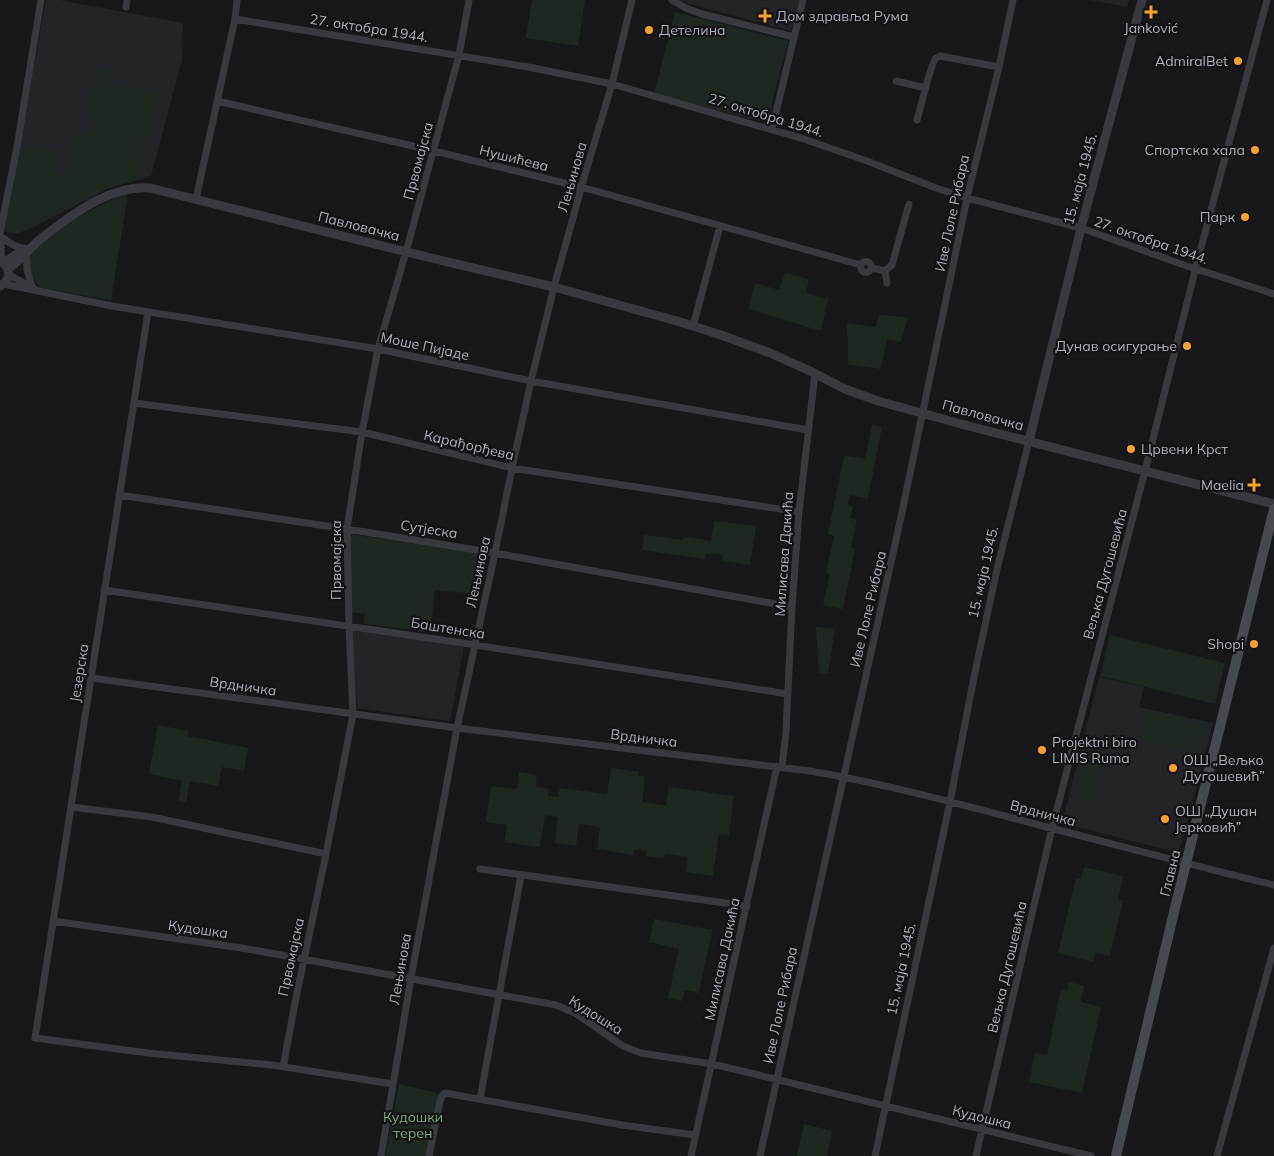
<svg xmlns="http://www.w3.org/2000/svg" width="1274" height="1156" font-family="Mulish,sans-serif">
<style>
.built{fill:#232427}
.green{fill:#1f2820}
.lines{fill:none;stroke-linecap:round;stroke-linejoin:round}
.minor{stroke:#383a3f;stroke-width:7}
.tertiary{stroke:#383a3f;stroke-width:9}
.secondary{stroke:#46494f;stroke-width:10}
.poi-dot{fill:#f8a031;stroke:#131315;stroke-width:2}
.labels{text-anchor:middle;stroke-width:4.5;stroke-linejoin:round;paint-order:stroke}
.poi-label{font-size:14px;fill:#a9b0ba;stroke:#131315;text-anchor:start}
.street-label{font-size:14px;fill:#a9b0ba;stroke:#131315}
.park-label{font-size:14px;fill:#82a580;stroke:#131315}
</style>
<rect width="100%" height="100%" fill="#18181a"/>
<!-- built -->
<path class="built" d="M46 0H60L183 23 182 60 151 176 109 188 29 229 15 234 4 231Z
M681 0H799L791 31 680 1Z
M1090 0H1129L1127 7Z
M352 628 464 647 450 721 357 708Z
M1099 677 1144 687 1139 707 1213 723 1179 853 1062 823Z"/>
<!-- green -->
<path class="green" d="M532 0H585L578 46 526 38Z
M675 12 788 41 767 123 654 94Z
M98 68 114 71 111 84 159 93 137 180 109 188 29 229 15 234 4 231 19 148 56 149 54 173 67 174 70 138 94 127 87 100 96 87Z
M128 194 111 300 41 288C34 281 27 273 29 261 33 235 99 207 122 195Z
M785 273 809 279 806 293 828 299 821 331 748 309 755 283 779 290Z
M879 315 908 317 901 342 887 339 881 369 848 364 847 323 876 327Z
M872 425 882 427 868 499 850 495 847 505 853 507 850 518 857 519 851 547 855 549 843 609 823 605 830 574 826 573 834 536 828 534 844 455 865 459Z
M714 521 756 526 750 565 722 561V555L706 553 705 559 642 550 644 535 683 540 684 537 711 541Z
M349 534 485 554 477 594 435 590 430 632 364 624 365 614 351 612Z
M816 627 835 629 828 674 819 673Z
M1110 635 1225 663 1215 704 1100 676Z
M1146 711 1206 725 1199 753 1139 739Z
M158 725 188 731 187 736 248 748 244 771 222 767 218 786 190 781 186 802 178 801 182 781 149 774Z
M1094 740 1108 744 1101 772 1086 768Z
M611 768 639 772 638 775 645 776 642 802 666 806 669 787 734 796 729 835 719 834 713 876 686 872 688 857 665 854 664 858 646 856V851L635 849 633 855 597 849 600 827 579 824 576 846 555 843 558 817 545 815 540 847 504 842 507 825 486 822 491 786 517 789 519 772 537 775 536 787 549 789 548 796 558 797 560 788 607 794Z
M1086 770 1100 774 1093 802 1078 798Z
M1084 867 1123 876 1118 899 1123 901 1110 956 1095 953 1093 962 1058 953 1076 878 1081 879Z
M654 919 712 930 699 993 685 990 682 1001 668 998 679 949 649 942Z
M1069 982 1084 986 1081 1002 1101 1007 1082 1093 1029 1082 1035 1053 1047 1055 1061 989 1067 990Z
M399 1084 441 1094 428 1156H385Z
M804 1124 832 1131 827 1156H797Z"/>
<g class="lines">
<!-- minor -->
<path class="minor" d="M672 0 686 8 702 14 794 37
M126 7 127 0
M235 19 528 67 612 84 804 139 867 161 936 188 967 198 1081 228 1184 265 1274 294
M896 81 926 88
M217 101 426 149 581 187 861 265
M917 120C920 110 931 62 936 58 937 57 939 57 940 56L999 67
M772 129 803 0
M196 199 235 19 237 0
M0 232 2 262
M0 233 17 147 41 0
M0 236 13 245 24 249
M26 253 27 270 32 287
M860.5 267a5.5 5.5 0 1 1 11 0a5.5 5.5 0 1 1-11 0Z
M872 268 885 271 892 265 909 204
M885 271 887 283
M9 275 34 288
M4 284 112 306 378 349 531 381 808 430
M148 312 35 1038 148 1053 272 1065 393 1084
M693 326 720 226
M134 403 362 432 512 468 799 512
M119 495 347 529 495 553 792 607
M104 590 469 644 788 694
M91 678 457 728 810 771C887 784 963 805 1039 825 1117 845 1195 866 1274 885
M782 767 786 731 792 607 799 512 815 374
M71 807 152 817 326 854
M480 869 747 906
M53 921 242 948 556 1005 575 1013 623 1046 641 1053 712 1064 738 1070 1091 1156
M283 1067 295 1003 326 854 353 714 349 626 347 529 362 432 378 349 406 252 459 55 469 0
M480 1099 521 875
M381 1156 411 978 457 728 495 553 512 468 531 381 554 287 583 181 612 84 632 0
M429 1156 440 1101 443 1095 445 1093 622 1125 695 1135
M691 1156 777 766
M760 1156 901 517 967 198 999 67 1013 0
M875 1156 950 802 974 677 997 569 1029 441
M976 1156 1052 828 1145 471 1198 259 1267 0
M1217 1156 1274 948"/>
<!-- tertiary -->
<path class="tertiary" d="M0 261C12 267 11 280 0 286
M4 263 24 249
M8 269C14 264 21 259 26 253 29 251 31 247 34 245 39 239 46 235 52 230 80 209 114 185 150 188L431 258 554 287 677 321 721 335 770 353 808 370 845 389 878 401 961 424 1274 504
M1029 441 1081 228 1142 0"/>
<!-- secondary -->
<path class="secondary" d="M1116 1156 1174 912 1274 509"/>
</g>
<!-- markers -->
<g class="poi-dot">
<path d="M1148.5 4.5h5v5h5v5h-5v5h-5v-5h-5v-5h5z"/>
<path d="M762.5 8.5h5v5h5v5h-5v5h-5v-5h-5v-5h5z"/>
<circle cx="649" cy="30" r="5"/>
<circle cx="1238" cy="61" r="5"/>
<circle cx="1255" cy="150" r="5"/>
<circle cx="1245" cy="217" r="5"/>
<circle cx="1187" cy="346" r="5"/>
<circle cx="1131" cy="449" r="5"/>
<path d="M1251.5 477.5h5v5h5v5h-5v5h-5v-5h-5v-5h5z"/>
<circle cx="1254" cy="644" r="5"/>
<circle cx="1042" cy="750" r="5"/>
<circle cx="1173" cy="768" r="5"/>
<circle cx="1165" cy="819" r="5"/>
</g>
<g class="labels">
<!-- poi labels -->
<g class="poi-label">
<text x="776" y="21">Дом здравља Рума</text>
<text x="1151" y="33" text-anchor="middle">Janković</text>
<text x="659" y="35">Детелина</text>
<text x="1228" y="66" text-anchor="end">AdmiralBet</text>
<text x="1245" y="155" text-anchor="end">Спортска хала</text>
<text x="1235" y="222" text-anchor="end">Парк</text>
<text x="1177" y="351" text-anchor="end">Дунав осигурање</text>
<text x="1141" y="454">Црвени Крст</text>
<text x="1244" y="490" text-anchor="end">Maelia</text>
<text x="1244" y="649" text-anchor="end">Shopi</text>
<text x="1052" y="747">Projektni biro<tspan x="1052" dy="16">LIMIS Ruma</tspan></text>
<text x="1183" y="765">ОШ „Вељко<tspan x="1183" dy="16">Дугошевић”</tspan></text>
<text x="1175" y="816">ОШ „Душан<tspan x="1175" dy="16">Јерковић”</tspan></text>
</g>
<!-- street labels -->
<g class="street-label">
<text transform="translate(369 28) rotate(9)" y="5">27. октобра 1944.</text>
<text transform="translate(766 115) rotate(17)" y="5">27. октобра 1944.</text>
<text transform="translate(514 158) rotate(14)" y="5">Нушићева</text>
<text transform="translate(418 161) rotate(-75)" y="5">Првомајска</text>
<text transform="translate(572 177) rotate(-74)" y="5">Лењинова</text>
<text transform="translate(1080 179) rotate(-75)" y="5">15. маја 1945.</text>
<text transform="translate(952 213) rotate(-78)" y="5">Иве Лоле Рибара</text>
<text transform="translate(359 226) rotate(14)" y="5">Павловачка</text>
<text transform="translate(1151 240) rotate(19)" y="5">27. октобра 1944.</text>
<text transform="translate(425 346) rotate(12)" y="5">Моше Пијаде</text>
<text transform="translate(983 415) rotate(15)" y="5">Павловачка</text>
<text transform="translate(469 445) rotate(13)" y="5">Карађорђева</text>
<text transform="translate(429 529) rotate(9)" y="5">Сутјеска</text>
<text transform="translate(784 554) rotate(-86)" y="5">Милисава Дакића</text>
<text transform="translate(336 560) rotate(-90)" y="5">Првомајска</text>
<text transform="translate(478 572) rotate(-78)" y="5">Лењинова</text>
<text transform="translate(983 572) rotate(-77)" y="5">15. маја 1945.</text>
<text transform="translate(1105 574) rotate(-75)" y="5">Вељка Дугошевића</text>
<text transform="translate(868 609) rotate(-77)" y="5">Иве Лоле Рибара</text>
<text transform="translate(448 628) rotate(9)" y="5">Баштенска</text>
<text transform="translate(79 673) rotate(-81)" y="5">Језерска</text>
<text transform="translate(243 686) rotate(8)" y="5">Врдничка</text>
<text transform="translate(644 738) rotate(7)" y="5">Врдничка</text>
<text transform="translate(1043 813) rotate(15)" y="5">Врдничка</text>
<text transform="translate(1170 873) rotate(-76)" y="5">Главна</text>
<text transform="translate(198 929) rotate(8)" y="5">Кудошка</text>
<text transform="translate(291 957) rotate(-78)" y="5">Првомајска</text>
<text transform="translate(722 959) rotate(-78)" y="5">Милисава Дакића</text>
<text transform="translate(1007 967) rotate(-77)" y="5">Вељка Дугошевића</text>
<text transform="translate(400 969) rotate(-80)" y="5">Лењинова</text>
<text transform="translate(901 969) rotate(-78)" y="5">15. маја 1945.</text>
<text transform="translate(780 1005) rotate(-78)" y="5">Иве Лоле Рибара</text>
<text transform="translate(596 1015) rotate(32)" y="5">Кудошка</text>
<text transform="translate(982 1117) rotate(14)" y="5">Кудошка</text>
</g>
<!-- park labels -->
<g class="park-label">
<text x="413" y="1122">Кудошки<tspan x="413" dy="16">терен</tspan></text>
</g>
</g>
</svg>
